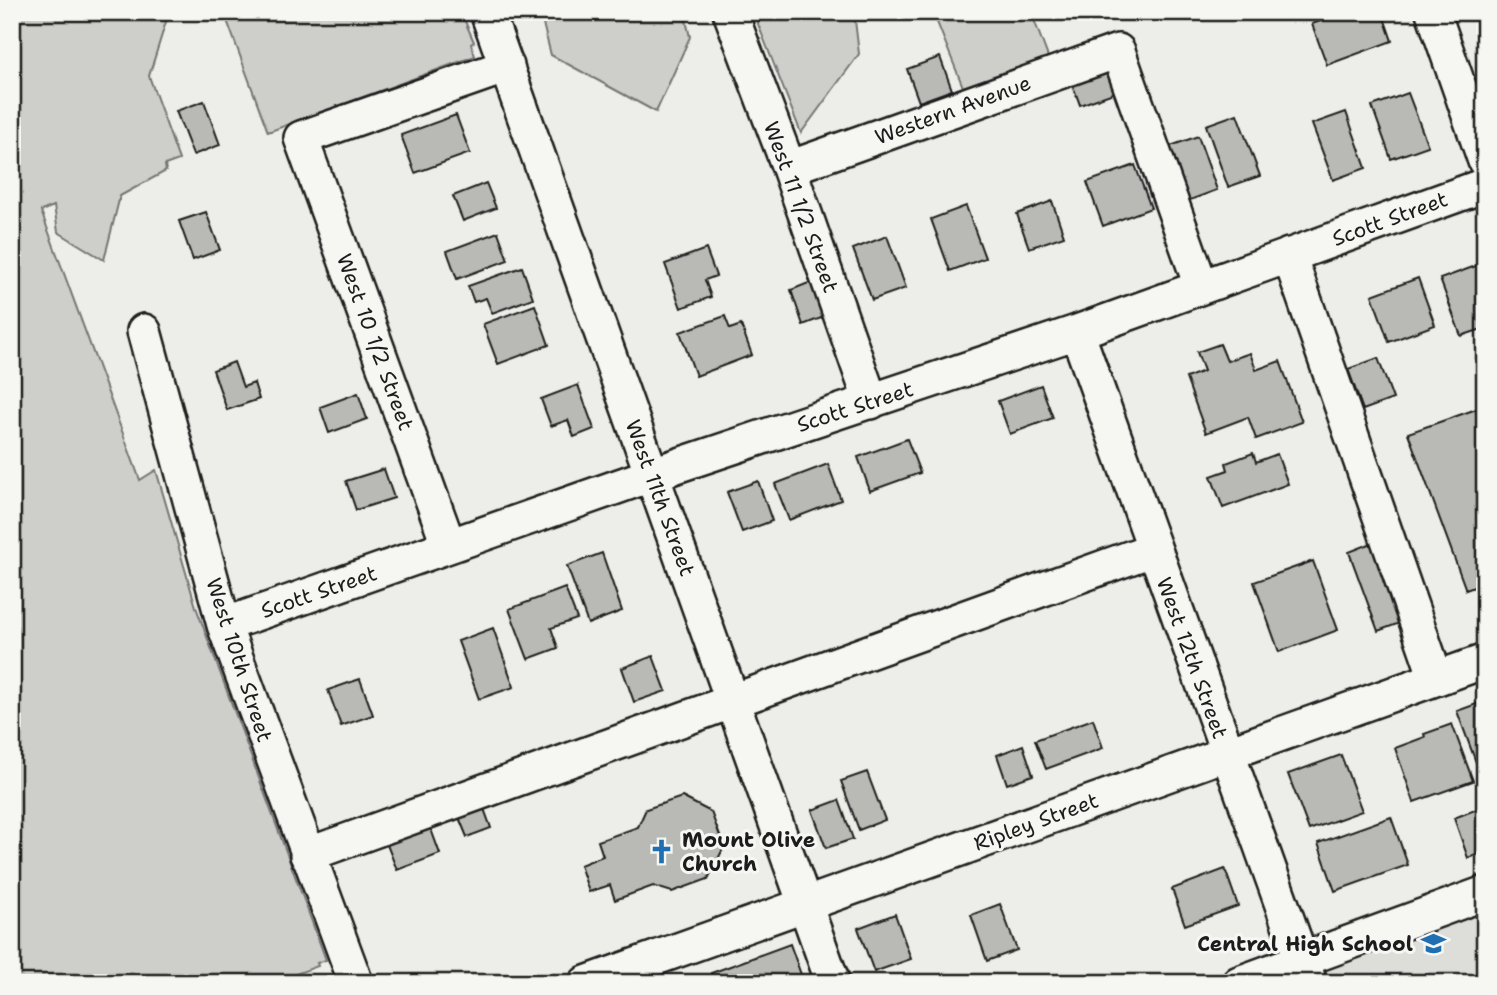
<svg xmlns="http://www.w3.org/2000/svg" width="1497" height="995" font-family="'Shantell Sans',sans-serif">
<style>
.built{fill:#ddddda}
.green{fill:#cececb;stroke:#757574;stroke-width:2}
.building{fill:#b9b9b6;stroke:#1c1c1c;stroke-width:2}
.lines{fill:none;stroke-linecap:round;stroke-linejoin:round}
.minor-casing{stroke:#1c1c1c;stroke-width:38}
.minor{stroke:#f6f6f2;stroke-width:33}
.labels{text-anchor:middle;stroke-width:6;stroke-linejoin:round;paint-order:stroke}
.street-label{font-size:21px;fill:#1c1c1c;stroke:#f6f6f2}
.poi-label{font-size:21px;font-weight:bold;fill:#1c1c1c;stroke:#f6f6f2;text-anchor:start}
</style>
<rect width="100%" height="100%" fill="#edede9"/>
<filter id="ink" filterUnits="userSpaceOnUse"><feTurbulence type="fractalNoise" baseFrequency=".0143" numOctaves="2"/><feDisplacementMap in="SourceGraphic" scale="14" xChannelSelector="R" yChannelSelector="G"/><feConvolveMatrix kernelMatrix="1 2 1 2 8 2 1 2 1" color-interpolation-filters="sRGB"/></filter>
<g filter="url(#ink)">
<!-- built -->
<path class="built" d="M1485 906V983H1277Z"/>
<!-- green -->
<path class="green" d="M12 12H169L149 76 179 160 165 165 166 171 120 196 104 260 58 232 54 206 41 211 140 480 156 470 196 607 326 960 317 963 318 966 271 983H12Z
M224 12H461L474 42 471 44 475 56 268 132Z
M540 12H684L690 37 656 112 551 55Z
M760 12H854L859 54 801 133 758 24Z
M933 12H1031L1048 57 963 87Z"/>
<!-- building -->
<path class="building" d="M1345 12H1382L1392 41 1327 65 1312 24Z
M940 57 952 90 919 102 907 69Z
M1110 66 1119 91 1080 105 1071 80Z
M1408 93 1428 146 1391 159 1372 106Z
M204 101 220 145 193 155 176 111Z
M1346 112 1366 168 1333 180 1312 124Z
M1237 114 1260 176 1228 187 1206 125Z
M456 115 470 153 415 173 401 135Z
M1198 136 1217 190 1182 203 1162 149Z
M1135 165 1151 208 1103 226 1087 182Z
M486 183 496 208 463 221 453 196Z
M1052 201 1064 236 1029 248 1017 214Z
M966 206 985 258 950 271 931 219Z
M206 212 220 250 193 260 179 221Z
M498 232 508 260 457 279 447 251Z
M887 236 906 288 872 300 853 249Z
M706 249 716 276 705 280 711 297 681 308 665 264Z
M1484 263 1485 328 1461 336 1440 279Z
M522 267 533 298 492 313 486 298 474 302 468 286Z
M1418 278 1435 325 1389 342 1372 295Z
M811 282 824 317 803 325 791 290Z
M535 305 549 345 498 364 483 324Z
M725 316 730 329 741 325 752 355 696 376 680 332Z
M1220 344 1227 361 1250 353 1256 370 1280 361 1302 422 1256 439 1248 417 1206 433 1186 378 1204 371 1197 352Z
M1378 358 1393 399 1363 410 1348 369Z
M234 362 243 387 254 383 259 399 227 410 213 370Z
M578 385 594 429 574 437 568 420 551 426 541 399Z
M1041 385 1053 418 1010 434 998 401Z
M358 393 367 419 329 433 320 407Z
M1485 406V583L1466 590 1408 433Z
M907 439 920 473 870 491 858 457Z
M1253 453 1256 462 1277 454 1288 484 1223 508 1211 476 1228 470 1226 463Z
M828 464 841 500 789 520 775 484Z
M384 469 394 498 356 510 346 481Z
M758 481 772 521 742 532 727 492Z
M1372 543 1400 623 1378 631 1349 552Z
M602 553 622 611 588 624 567 566Z
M1313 561 1338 630 1279 652 1254 582Z
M565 588 577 619 551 628 558 648 528 659 509 609Z
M493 628 514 687 479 699 458 641Z
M653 656 666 691 634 702 622 668Z
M360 679 373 715 341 726 328 690Z
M1485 701V763L1477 765 1457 711Z
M1093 719 1103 748 1046 769 1035 740Z
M1452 724 1473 781 1414 802 1395 748 1425 737 1424 734Z
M1023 745 1033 775 1007 784 997 755Z
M1341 755 1362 811 1309 830 1288 774Z
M867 772 885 820 859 830 841 781Z
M682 797 711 812 724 847 708 879 672 892 653 886 615 900 610 885 589 892 580 865 603 856 598 841 638 827 646 809Z
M839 800 853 839 826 848 812 810Z
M483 806 491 828 467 837 458 815Z
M1485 806V852L1468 858 1454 818Z
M1391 817 1408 865 1335 891 1318 843Z
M428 821 440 854 397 870 384 837Z
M1225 869 1238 906 1185 925 1172 889Z
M1000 904 1017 950 987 961 971 915Z
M895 914 911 959 874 972 858 928Z
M790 944 804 983H715L711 973Z"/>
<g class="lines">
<defs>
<path id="minor" d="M487 12 833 983
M730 12 789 168 871 402
M1433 12 1485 161
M789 168 1118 51 1201 286
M1289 255 1436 678
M144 331 224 625 356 983
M1077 332 1310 983
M449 546 301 138 507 66
M224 625 682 464 1077 332 1485 185
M307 855 1154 549
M586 983 1485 661
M1239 983 1485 893"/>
</defs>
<!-- minor casing -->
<use href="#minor" class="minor-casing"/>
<!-- minor -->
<use href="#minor" class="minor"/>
</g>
</g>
<!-- icons -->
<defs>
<symbol id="church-bare" viewBox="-9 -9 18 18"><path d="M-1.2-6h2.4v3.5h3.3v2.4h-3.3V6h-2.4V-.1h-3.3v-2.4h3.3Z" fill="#1f6fb2" stroke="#f6f6f2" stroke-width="2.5" paint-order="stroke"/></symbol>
<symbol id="school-bare" viewBox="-9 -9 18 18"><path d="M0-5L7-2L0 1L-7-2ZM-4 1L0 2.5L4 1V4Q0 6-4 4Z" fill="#1f6fb2" stroke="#f6f6f2" stroke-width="2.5" paint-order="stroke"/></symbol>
</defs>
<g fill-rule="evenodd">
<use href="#church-bare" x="644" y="834" width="35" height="35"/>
<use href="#school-bare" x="1416" y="926" width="35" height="35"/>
</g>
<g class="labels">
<!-- street labels -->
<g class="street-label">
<text transform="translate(953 110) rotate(-20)" y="7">Western Avenue</text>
<text transform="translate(801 207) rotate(70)" y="7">West 11 1/2 Street</text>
<text transform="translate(1390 219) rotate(-20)" y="7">Scott Street</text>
<text transform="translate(375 342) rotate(70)" y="7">West 10 1/2 Street</text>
<text transform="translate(855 407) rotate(-18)" y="7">Scott Street</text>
<text transform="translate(660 498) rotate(70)" y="7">West 11th Street</text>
<text transform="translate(319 592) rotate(-19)" y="7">Scott Street</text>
<text transform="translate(1192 658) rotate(70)" y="7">West 12th Street</text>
<text transform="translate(239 660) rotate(72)" y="7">West 10th Street</text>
<text transform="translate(1036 822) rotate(-20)" y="7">Ripley Street</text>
</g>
<!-- poi labels -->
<g class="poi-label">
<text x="682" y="847">Mount Olive<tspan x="682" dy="24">Church</tspan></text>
<text x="1413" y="951" text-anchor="end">Central High School</text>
</g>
</g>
<!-- margin -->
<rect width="1497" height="995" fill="none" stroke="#f6f6f2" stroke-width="42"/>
<rect x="21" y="21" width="1455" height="953" fill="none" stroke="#1c1c1c" stroke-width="2.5" filter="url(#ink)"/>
</svg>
